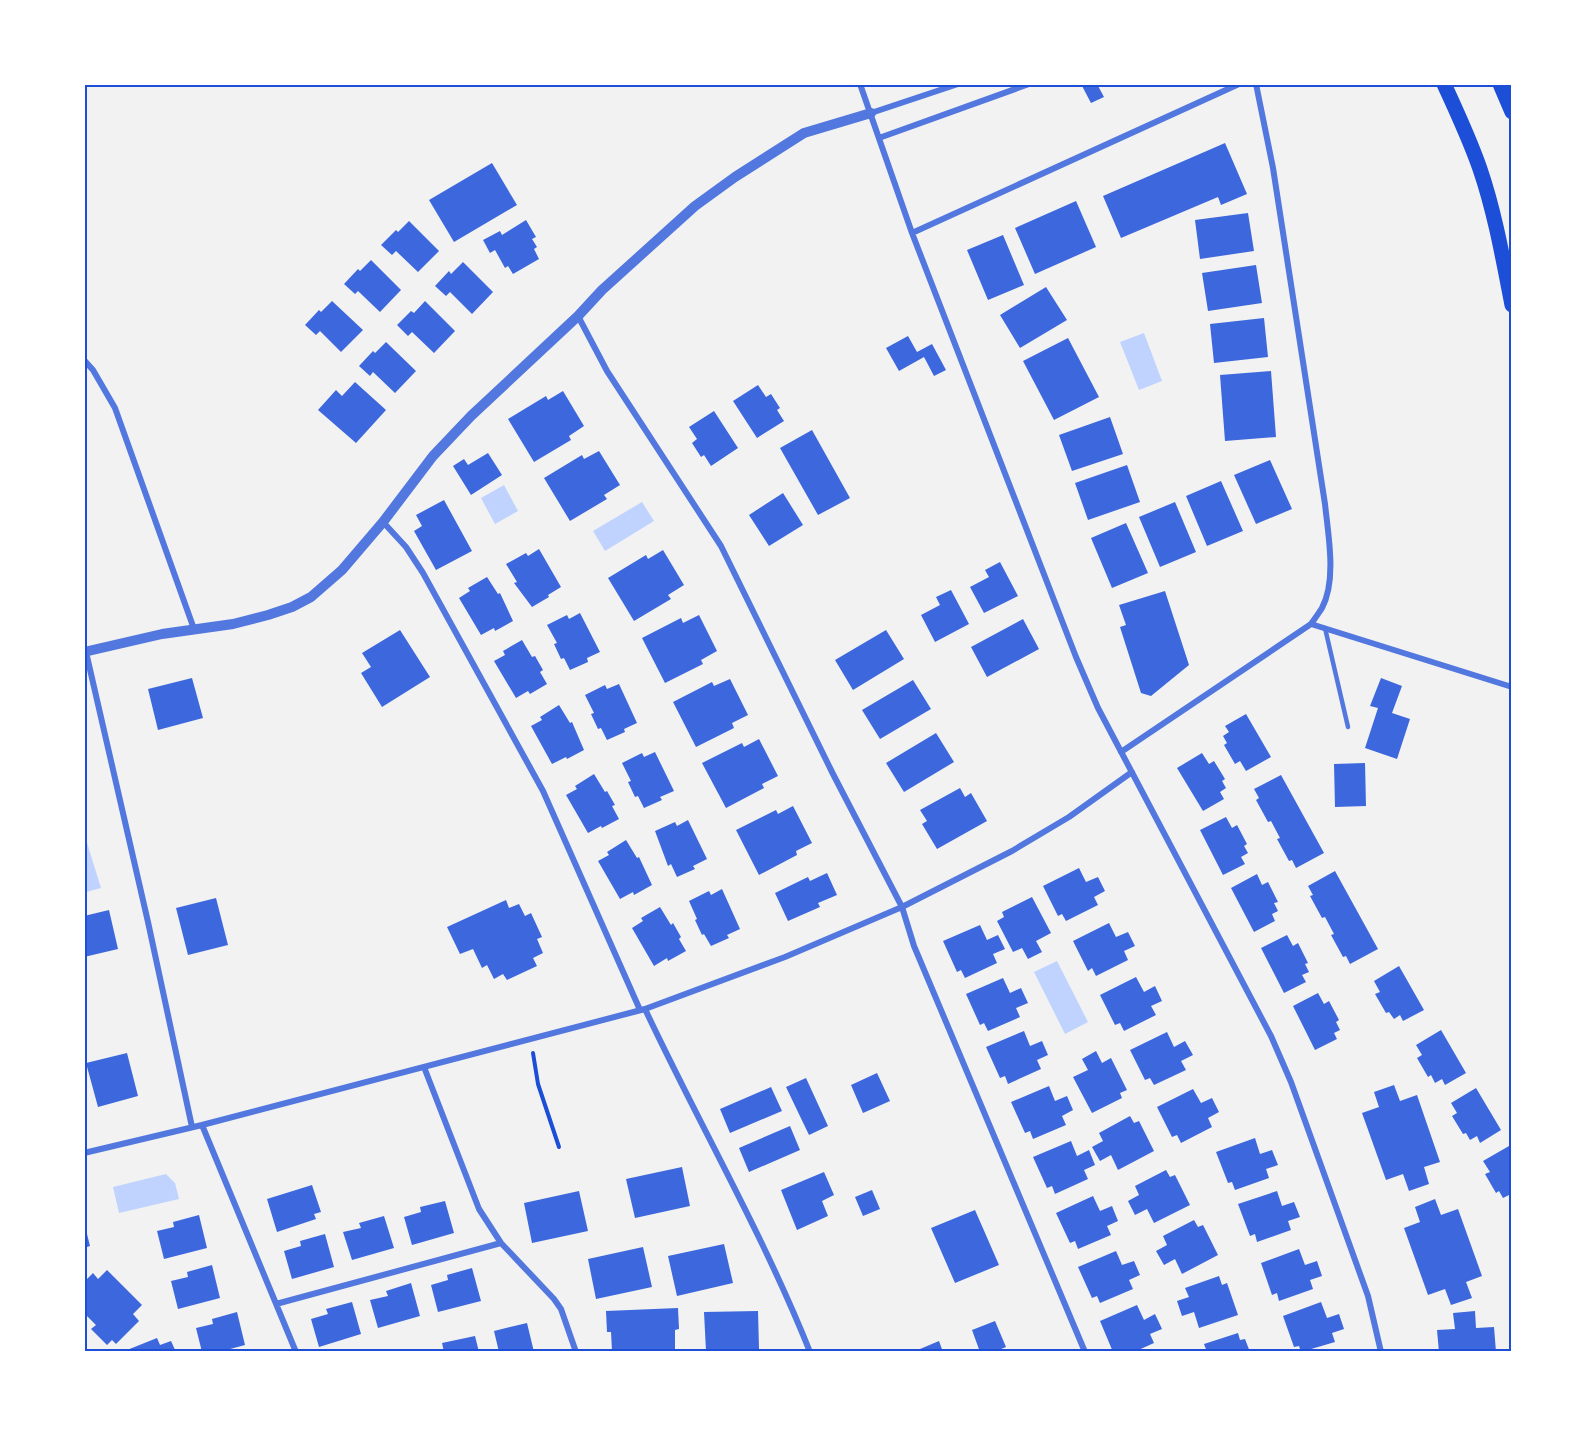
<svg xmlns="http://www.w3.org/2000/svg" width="1596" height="1436" font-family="Manrope,sans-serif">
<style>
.water{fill:#bfd3fe}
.building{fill:#3d67dc}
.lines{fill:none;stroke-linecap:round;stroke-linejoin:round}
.path{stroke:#1d4ed8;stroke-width:4}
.service{stroke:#5277de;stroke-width:4.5}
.minor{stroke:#5277de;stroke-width:6}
.tertiary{stroke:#5277de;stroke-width:10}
.primary{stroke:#1d4ed8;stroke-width:15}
.neatline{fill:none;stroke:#1d4ed8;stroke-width:2}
</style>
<rect width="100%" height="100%" fill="#f2f2f2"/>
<!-- water -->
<path class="water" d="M1144 333 1162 381 1139 390 1120 342Z
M504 485 518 511 495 524 481 498Z
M642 502 654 521 605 551 593 531Z
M84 833 101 888 86 892 84 886Z
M1057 961 1088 1022 1065 1034 1034 972Z
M166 1174 175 1183 179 1199 119 1213 113 1187Z"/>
<!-- building -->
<path class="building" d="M1081 84H1097L1104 97 1091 103Z
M1225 143 1247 194 1221 205 1218 197 1121 238 1103 196Z
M492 163 517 205 454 242 429 200Z
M1076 201 1096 247 1035 274 1015 228Z
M1248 213 1254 251 1200 259 1195 220Z
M526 220 536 237 532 239 537 247 534 249 539 259 513 274 508 266 505 268 495 250 490 253 483 240 500 231 502 235Z
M409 221 439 251 418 272 396 251 392 255 381 245 396 230 398 232Z
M1003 235 1024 285 988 300 967 250Z
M371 260 401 290 380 312 358 291 355 294 344 284 358 269 360 271Z
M463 262 493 292 472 314 450 292 446 296 435 286 449 271 451 274Z
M1256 265 1262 303 1208 311 1202 273Z
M1046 287 1067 320 1020 348 1000 315Z
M332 301 363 330 341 352 320 331 316 335 305 325 319 310 321 312Z
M425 301 455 331 434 353 412 332 408 336 397 325 411 311 414 313Z
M1264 318 1268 357 1214 363 1210 324Z
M908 336 917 352 932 344 946 370 934 376 924 357 899 371 886 348Z
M1068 338 1099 397 1054 420 1023 361Z
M386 342 416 371 395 393 373 372 370 376 359 366 373 351 375 353Z
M1271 371 1276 437 1225 441 1220 375Z
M355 382 386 410 356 443 318 410 336 390 342 396Z
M758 385 766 397 771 394 780 408 777 410 784 421 757 438 733 401Z
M563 391 584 426 569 436 571 440 534 462 508 419 546 396 548 400Z
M714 411 738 448 711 466 704 455 701 457 692 443 697 439 689 427Z
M1110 417 1123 454 1072 471 1059 435Z
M812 430 850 498 818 515 780 448Z
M599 451 620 485 604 495 607 499 570 521 544 478 582 455 584 459Z
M488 453 502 475 471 495 453 466 464 459 468 465Z
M1270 460 1292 509 1256 524 1234 475Z
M1127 465 1140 502 1088 520 1075 483Z
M1221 481 1243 531 1207 546 1186 496Z
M783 493 803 525 769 546 749 515Z
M444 500 472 551 436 570 414 531 422 526 416 515Z
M1175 502 1196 552 1160 567 1139 517Z
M1126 523 1148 573 1112 588 1091 538Z
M539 549 561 587 548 595 549 597 532 607 514 583 517 582 506 564 526 553 528 556Z
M663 550 684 585 668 595 671 599 634 621 608 578 646 555 648 559Z
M1000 562 1018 596 984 613 970 587 989 577 985 570Z
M487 577 498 594 500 593 513 621 495 631 494 628 481 635 459 598 470 591 468 588Z
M951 590 969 624 935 642 921 615 940 605 936 597Z
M1165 591 1189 665 1151 696 1141 693 1120 627 1126 625 1119 605Z
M580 613 600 652 587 658 588 662 570 670 564 658 561 659 554 644 557 643 547 625 567 615 569 619Z
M699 615 717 651 701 660 703 664 665 683 642 638 681 618 683 623Z
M1023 619 1039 649 987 677 971 647Z
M400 630 430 677 382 707 361 673 371 667 362 653Z
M886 630 904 659 853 690 835 660Z
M522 640 532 657 535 656 543 670 540 672 547 684 530 694 528 691 516 698 494 661 505 655 503 651Z
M192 678 203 718 158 730 148 689Z
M1381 678 1402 686 1392 713 1410 719 1397 759 1365 748 1378 708 1370 706Z
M730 679 748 715 732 723 734 728 696 747 673 702 712 682 714 686Z
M913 680 931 709 880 739 862 710Z
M619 684 637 723 624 729 625 732 607 740 601 728 598 729 591 714 594 713 585 695 605 685 607 689Z
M559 705 570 723 572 722 584 750 567 759 566 757 552 764 531 726 542 720 540 717Z
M1246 714 1271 757 1246 771 1240 761 1235 764 1224 745 1227 743 1223 736 1229 732 1225 726Z
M936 733 954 762 904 792 886 763Z
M759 739 778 776 762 784 764 788 726 808 702 763 742 743 744 747Z
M655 752 674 791 660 797 662 800 644 808 638 796 635 797 628 782 631 781 622 763 642 753 644 757Z
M1202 753 1209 764 1214 761 1225 779 1222 781 1226 788 1220 792 1224 799 1203 811 1177 768Z
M1365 763 1366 806 1335 807 1334 764Z
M594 774 605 792 607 791 615 805 612 806 619 819 602 828 601 826 588 833 566 795 577 789 575 786Z
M1281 775 1324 853 1296 868 1292 860 1289 861 1277 839 1280 838 1271 821 1268 822 1256 800 1259 798 1254 789Z
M960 788 965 797 971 793 987 821 937 849 922 824 927 821 920 810Z
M793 806 812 843 796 851 797 855 759 875 736 830 776 810 778 814Z
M1226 817 1232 828 1237 825 1247 844 1244 846 1248 853 1241 857 1245 864 1223 875 1200 830Z
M688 820 707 859 693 866 695 869 677 877 671 864 668 866 655 831 675 822 677 826Z
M626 840 637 858 639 857 652 885 634 895 633 892 620 899 598 861 609 855 607 852Z
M1079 868 1086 882 1098 877 1105 891 1094 897 1098 905 1066 921 1062 914 1058 916 1043 886Z
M1335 871 1378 949 1350 964 1346 956 1343 957 1331 935 1334 934 1325 917 1322 918 1310 896 1313 895 1308 886Z
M827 873 837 895 818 903 820 907 788 921 775 893 808 877 810 881Z
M1257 874 1262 885 1268 882 1278 902 1274 903 1278 911 1272 914 1275 921 1254 932 1231 888Z
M722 889 740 929 727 935 729 938 711 946 704 934 702 935 695 920 697 919 689 901 709 891 711 895Z
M1032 897 1051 933 1036 941 1042 952 1028 959 1022 948 1013 952 997 921 1004 917 1002 912Z
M216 898 228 945 188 955 176 908Z
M506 900 509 908 519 904 525 916 531 913 542 937 537 939 543 953 533 958 537 966 507 980 503 974 494 979 487 965 482 968 473 949 460 954 447 927Z
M660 907 671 925 673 923 681 937 679 939 686 951 668 961 667 958 654 966 632 928 643 921 641 918Z
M109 910 118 949 84 957V916Z
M1109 923 1116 937 1128 932 1135 946 1124 951 1128 960 1096 976 1092 968 1088 971 1073 941Z
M980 925 987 940 998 935 1005 949 993 954 997 963 965 978 961 970 957 972 943 941Z
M1287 935 1293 946 1298 943 1308 963 1305 964 1309 972 1302 975 1306 982 1284 993 1261 948Z
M1399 966 1424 1010 1403 1021 1400 1015 1394 1019 1389 1012 1386 1013 1375 994 1380 992 1374 981Z
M1136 977 1144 992 1155 986 1162 1001 1151 1006 1156 1015 1124 1031 1120 1023 1115 1025 1100 995Z
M1003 978 1010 993 1021 988 1028 1003 1016 1008 1020 1017 988 1031 984 1023 980 1025 966 994Z
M1318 993 1324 1004 1329 1001 1339 1020 1336 1022 1340 1030 1334 1033 1337 1039 1315 1050 1293 1006Z
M1441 1030 1466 1073 1445 1085 1442 1079 1435 1083 1431 1075 1428 1077 1417 1058 1422 1055 1416 1045Z
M1024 1031 1030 1046 1042 1041 1048 1055 1037 1060 1041 1069 1008 1084 1005 1076 1000 1078 986 1047Z
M1167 1032 1174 1047 1185 1041 1193 1055 1181 1061 1186 1070 1154 1085 1150 1078 1145 1080 1130 1050Z
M1096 1051 1102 1063 1111 1058 1127 1090 1120 1093 1122 1098 1092 1113 1073 1077 1088 1070 1082 1059Z
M127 1053 138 1096 98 1107 86 1063Z
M877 1073 890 1101 863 1113 851 1085Z
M806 1078 828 1126 809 1135 786 1087Z
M1394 1085 1400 1101 1417 1095 1440 1162 1424 1167 1429 1184 1409 1191 1403 1174 1386 1180 1362 1113 1379 1107 1374 1092Z
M1049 1086 1055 1101 1067 1096 1073 1110 1062 1116 1066 1125 1033 1139 1030 1131 1025 1133 1011 1102Z
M771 1087 782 1111 730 1133 720 1109Z
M1476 1088 1501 1130 1480 1143 1477 1136 1470 1140 1466 1133 1463 1134 1452 1116 1457 1113 1451 1103Z
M1193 1089 1201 1103 1212 1098 1219 1112 1208 1118 1212 1127 1181 1143 1177 1135 1172 1137 1157 1107Z
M1130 1116 1134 1123 1139 1121 1154 1151 1118 1170 1111 1155 1100 1161 1092 1147 1103 1141 1099 1133Z
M790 1126 800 1150 749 1172 739 1148Z
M1255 1138 1260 1154 1272 1150 1278 1165 1266 1169 1269 1178 1235 1190 1232 1182 1228 1183 1216 1152Z
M1071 1141 1077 1156 1089 1150 1095 1165 1084 1170 1088 1179 1055 1194 1052 1186 1047 1188 1033 1157Z
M1509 1146 1512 1152V1199L1509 1195 1503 1198 1499 1191 1496 1193 1485 1174 1490 1172 1483 1161Z
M682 1167 690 1206 635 1218 626 1179Z
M1166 1170 1170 1177 1175 1175 1190 1205 1154 1223 1147 1209 1135 1215 1128 1201 1139 1195 1135 1186Z
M824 1172 834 1195 822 1201 828 1216 797 1230 781 1190Z
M312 1185 321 1212 314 1214 316 1219 277 1232 267 1199Z
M872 1190 880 1209 863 1216 855 1197Z
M579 1191 588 1231 532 1243 524 1203Z
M1277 1191 1282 1206 1294 1202 1300 1217 1288 1221 1291 1230 1257 1242 1255 1234 1250 1236 1238 1204Z
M1093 1196 1100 1211 1112 1206 1118 1221 1107 1226 1111 1235 1078 1249 1075 1241 1070 1243 1056 1213Z
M1435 1199 1441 1215 1458 1209 1482 1276 1466 1282 1472 1298 1451 1305 1445 1289 1428 1295 1404 1228 1420 1222 1415 1207Z
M445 1201 454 1233 412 1245 404 1217 421 1212 420 1207Z
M975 1210 999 1265 955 1283 931 1228Z
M199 1215 207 1248 164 1259 157 1231 174 1227 173 1222Z
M384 1216 394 1248 352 1260 343 1232 361 1228 359 1223Z
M1194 1220 1198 1227 1203 1225 1218 1255 1182 1274 1175 1259 1164 1265 1156 1251 1167 1245 1163 1236Z
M84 1222 90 1246 84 1248Z
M325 1234 334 1267 292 1279 284 1251 301 1246 300 1241Z
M724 1244 733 1283 677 1296 668 1256Z
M643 1247 652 1287 596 1299 588 1259Z
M1299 1249 1305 1265 1317 1261 1322 1276 1310 1280 1313 1289 1279 1301 1277 1293 1272 1295 1261 1263Z
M1116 1251 1122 1265 1134 1261 1140 1275 1129 1280 1133 1289 1100 1303 1097 1296 1092 1298 1078 1267Z
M212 1265 220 1298 178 1309 171 1281 188 1277 187 1272Z
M472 1268 481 1301 438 1312 431 1285 448 1280 447 1275Z
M107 1270 142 1305 133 1314 139 1321 116 1344 112 1340 107 1345 91 1329 96 1325 86 1315 84 1317V1282L93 1273 98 1279Z
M1219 1276 1222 1285 1227 1283 1238 1315 1199 1328 1194 1312 1182 1316 1177 1301 1189 1297 1185 1288Z
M411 1283 420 1316 378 1328 370 1300 388 1296 386 1291Z
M352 1302 361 1334 319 1347 311 1319 328 1314 326 1309Z
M1321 1302 1327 1318 1339 1314 1344 1329 1332 1333 1335 1342 1301 1352 1299 1346 1294 1347 1283 1316Z
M1137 1305 1144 1320 1155 1314 1162 1329 1150 1334 1154 1343 1134 1352H1119L1118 1350 1113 1352 1100 1321Z
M678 1308 679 1329 675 1330V1349L612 1351 611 1332H607L606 1311Z
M758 1311 759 1349 706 1351 704 1312Z
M1475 1311 1476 1328 1494 1327 1496 1352H1439L1437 1330 1455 1329 1453 1313Z
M237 1312 245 1345 219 1352H202L196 1328 213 1324 212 1319Z
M995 1321 1006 1347 994 1352H980L972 1330Z
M527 1323 534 1352H499L494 1331Z
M1238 1333 1240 1340 1245 1339 1250 1352H1207L1204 1344Z
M475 1336 479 1352H444L442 1343Z
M157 1338 160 1345 171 1341 176 1352H122Z
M939 1341 943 1352H921L920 1349Z"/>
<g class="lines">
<!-- path -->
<path class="path" d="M533 1053 538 1084 559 1147"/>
<!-- service -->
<path class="service" d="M1325 628 1348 727"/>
<!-- minor -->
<path class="minor" d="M860 84 912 233 1239 84
M871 113 958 84
M879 138 1029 84
M912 233 1076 657 1098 708 1271 1036 1291 1082 1368 1296 1381 1352
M84 360 93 370 115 408 194 629
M383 522 406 547 423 573 543 791 640 1010
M1311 624 1512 687
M86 652 148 922 192 1127
M1121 752 1311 624C1315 618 1319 613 1322 608 1337 580 1328 534 1325 504L1273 168 1256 84
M645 1009C699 1124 763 1234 810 1352
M424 1067 479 1209 501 1243 554 1299 561 1309 576 1352
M202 1125 296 1352
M84 1153 202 1125 645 1009 785 957 902 907 833 774 721 546 607 371 578 316
M276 1304 501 1243
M1085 1352 914 946 902 907 1012 851 1069 817 1132 772"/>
<!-- tertiary -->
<path class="tertiary" d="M84 652 162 634 233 624 268 615 292 607 311 597 342 570 383 522 433 456 471 416 578 316 602 290 695 206 735 177 804 133 871 113"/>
<!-- primary -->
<path class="primary" d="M1444 84C1457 112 1470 140 1480 169 1495 213 1503 259 1512 305
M1500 84 1512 112"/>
</g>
<!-- border -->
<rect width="1596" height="1436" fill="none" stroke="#ffffff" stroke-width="171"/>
<rect x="86" y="86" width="1424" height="1264" class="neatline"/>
</svg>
